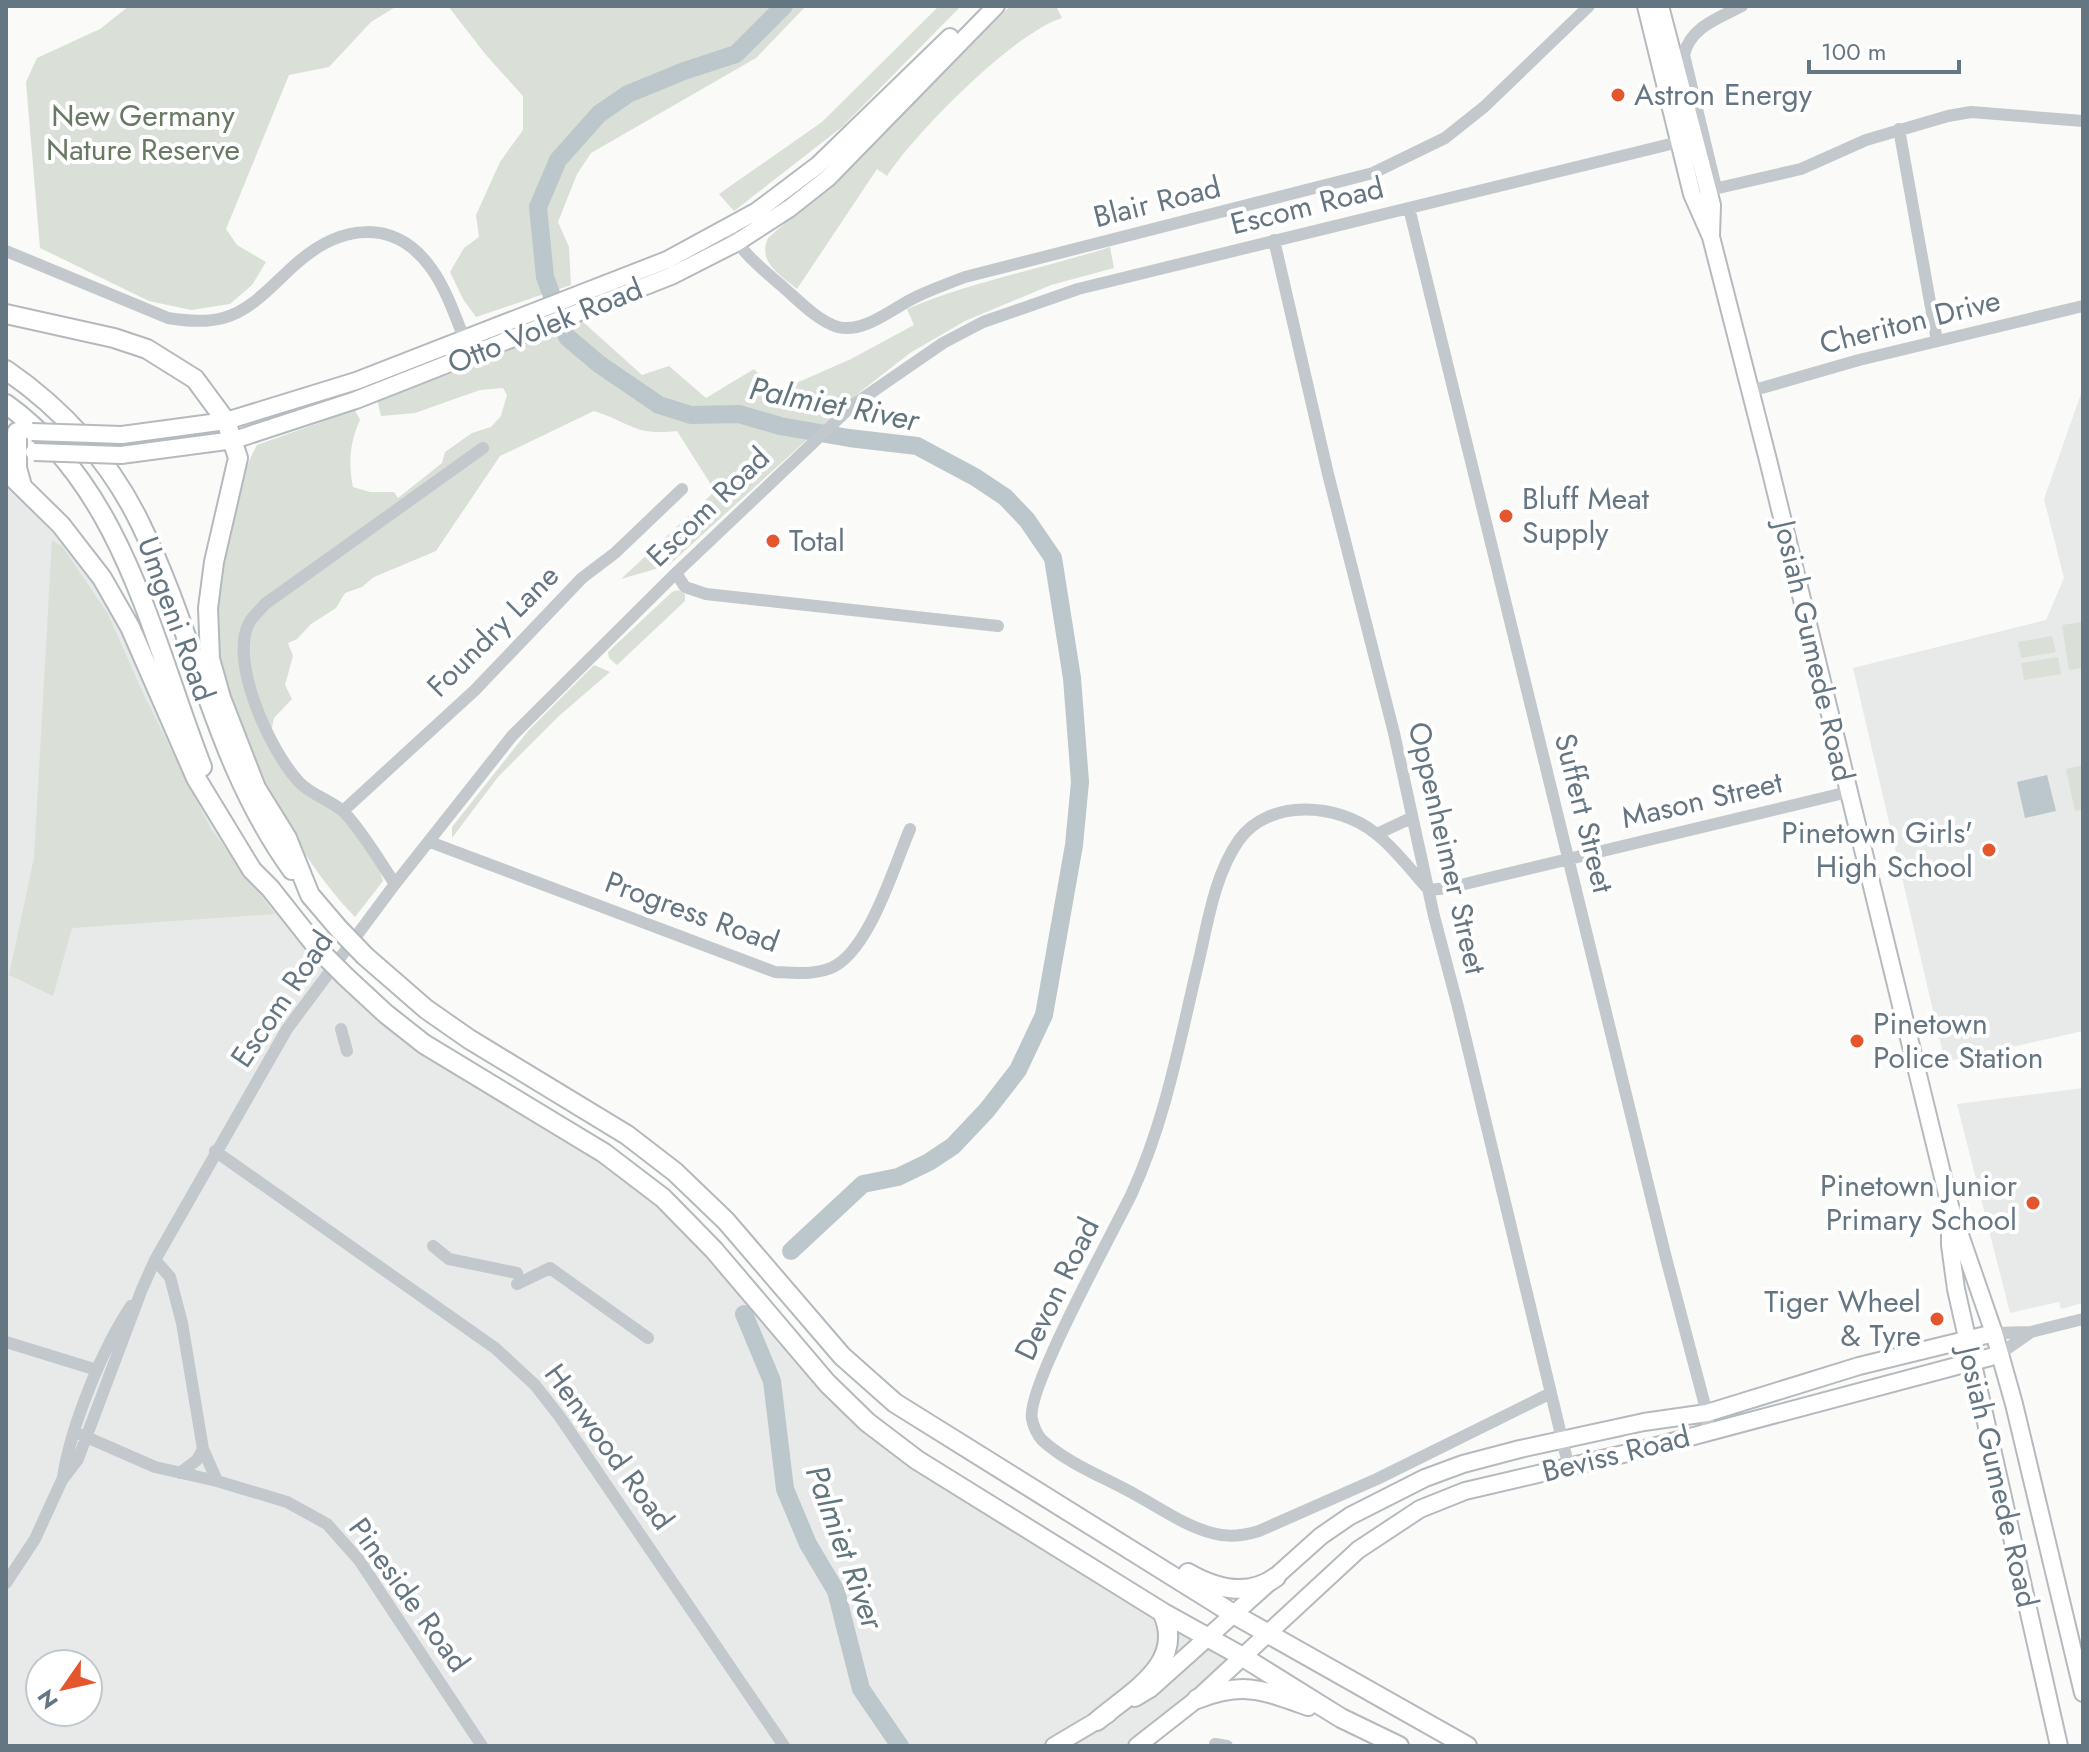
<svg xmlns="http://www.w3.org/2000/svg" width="2089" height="1752" font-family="Jost,sans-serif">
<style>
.built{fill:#e8e9e9;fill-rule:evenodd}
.green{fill:#dadfd7}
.water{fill:#bbc7cb}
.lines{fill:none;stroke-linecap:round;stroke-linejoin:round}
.river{stroke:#bbc7cb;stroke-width:18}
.major-casing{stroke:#b5babe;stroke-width:20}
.highway-casing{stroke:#b4b9bd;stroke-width:22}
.minor{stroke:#c3c8cc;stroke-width:12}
.major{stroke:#fff;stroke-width:16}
.highway{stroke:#fff;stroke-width:18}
.major-bridge-casing{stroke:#b5babe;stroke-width:20;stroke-linecap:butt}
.highway-bridge-casing{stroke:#b4b9bd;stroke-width:22;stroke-linecap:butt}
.major-bridge{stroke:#fff;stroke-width:16}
.highway-bridge{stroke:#fff;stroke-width:18}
.poi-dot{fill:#e4572e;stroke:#fff;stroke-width:3}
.labels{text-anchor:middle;stroke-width:8;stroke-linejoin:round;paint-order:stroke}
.poi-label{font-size:30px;fill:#657683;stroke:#fff;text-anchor:start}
.park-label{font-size:30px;fill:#687a64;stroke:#fff}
.street-label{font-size:30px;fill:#657683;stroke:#fff}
.water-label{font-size:32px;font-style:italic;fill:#60757c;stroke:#fff}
</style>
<rect width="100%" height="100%" fill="#fafaf8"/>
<!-- built -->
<path class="built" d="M2083 388V1031L1945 1062 1853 668 2046 620 2064 578 2044 499Z
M6 472 101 578 220 821 385 1014 634 1176 847 1405 1242 1657 1135 1746H6ZM40 1664H88V1712H40Z
M2083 1088V1303L2061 1309 2059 1302 2010 1313 1957 1104Z"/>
<!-- green -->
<path class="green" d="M129 6H397L371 22 329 67 289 75 226 229 237 245 266 262 252 285 230 304 191 310 149 301 40 248 26 82 37 58 100 29Z
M448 6H806L756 58 591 153 577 174 558 222 569 247 571 285 476 317 463 299 450 272 464 248 479 237 476 215 500 162 523 130V96L486 55Z
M939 6H961L842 127 734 211 719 194 822 122Z
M1010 6H1056L1062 18C1015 32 915 133 887 176L877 169 797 289C781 275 757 263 768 238L860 157Z
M1110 247 1114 268 1051 285 965 321 910 353 855 396 669 565 621 579 715 491 677 431C633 436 632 423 594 411L500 456 436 551 374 577 362 587 345 593 336 608 311 624 297 639 288 643 293 656 285 685 292 699 274 718 270 737 298 781 332 804 374 853 383 881 355 917C304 864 269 797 242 729 233 705 223 679 219 653 214 608 222 558 233 514 239 490 245 466 257 445L355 410 360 420C350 442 348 463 353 487L370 492H394L398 498 442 463 445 452 472 433 491 427 501 416 507 395 503 388 480 390 415 413 381 416 377 399 581 320 642 375 669 366 706 398 754 369 776 392 851 359 914 325 907 309C972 281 1042 269 1110 247Z
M52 540 62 546 108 614 143 693 211 829 275 914 72 928 53 996 9 975 34 858Z
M678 590 685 594V601L617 665 609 658 608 652 672 592Z
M2083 622V668L2069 670 2062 625Z
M2052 636 2056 652 2021 658 2018 642Z
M2058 657 2061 674 2024 680 2021 663Z
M594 665 610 672 560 715 498 777 452 838V827L528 731Z
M2083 765V809L2075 811 2066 769Z"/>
<!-- water -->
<path class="water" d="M2047 775 2056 811 2025 818 2017 782Z"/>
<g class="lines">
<!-- river -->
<path class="river" d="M784 6 736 54 684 71 628 94 599 114 558 160 538 207 545 277 567 337 599 364 659 405 691 415 739 414 780 426 849 438 917 446 975 477 1005 497 1027 520 1053 558 1072 678 1080 782 1074 845 1044 1015 1018 1070 987 1110 953 1146 929 1162 898 1177 863 1184 791 1251
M744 1314 772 1381 785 1489 808 1544 836 1591 861 1689 900 1746"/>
<defs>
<path id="major" d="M1646 6 1692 194 1711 237 1768 460 1950 1206 1994 1333 2014 1404 2083 1693
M1660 6 1712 205 1711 235
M122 435 226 421 356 381 667 260 757 211 818 165 950 37
M121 455 234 440 356 400 671 276 736 243 790 208 828 178 996 6
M1950 1219V1245L1956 1289 2059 1746
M1135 1698 1150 1689 1321 1536 1350 1516 1425 1478 1463 1464 1520 1449 1644 1422 1707 1413 1859 1366 1994 1333
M1054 1746 1108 1714
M1137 1746 1197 1699 1358 1550 1420 1509 1465 1491 1649 1448 1998 1355"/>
<path id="highway" d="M6 314 114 338 147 349 195 379 226 421 238 458 214 562 208 608 210 659 221 698 256 788 287 838 310 895 339 929
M6 370C63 409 111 462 141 525 197 640 215 763 292 870
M6 404C124 489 152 639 202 767
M17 432V468L22 486
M6 471 61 525 102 578 130 627 196 778 252 870 270 888 319 950
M365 956 426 1009 469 1039 627 1135 675 1172 726 1221 842 1356 895 1403 1235 1615 1467 1746
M346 977 386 1014 424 1044 604 1153 663 1198 714 1250 827 1383 867 1422 917 1460 1162 1612 1243 1657 1341 1718 1399 1746
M1188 1573C1216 1589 1249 1597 1276 1577
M1197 1699C1244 1681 1263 1690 1308 1706
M1097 1721C1131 1692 1187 1663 1162 1612"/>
</defs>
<!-- major casing -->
<use href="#major" class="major-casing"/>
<!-- highway casing -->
<use href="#highway" class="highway-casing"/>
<!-- minor -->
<path class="minor" d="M1899 129 1937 341
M1716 188 1684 55C1690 27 1719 18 1742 6
M1692 194 1801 169 1866 140 1948 116 1971 112 2083 121
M1409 208 1666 1258 1707 1413 1708 1430
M728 228C741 252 762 269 783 287 799 301 818 321 838 327 865 334 895 306 918 296 933 289 949 283 965 277L1373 173 1445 138 1484 107 1589 6
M1274 240 1328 474 1394 733 1434 916 1458 1007 1569 1468
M6 251 168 318C186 321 205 323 223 318 253 310 275 282 297 263 340 225 394 217 431 268 447 290 457 321 467 346
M1751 391 1859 360 2083 306
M676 573 685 587 706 594 998 626
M343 811 475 690 582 578 615 553 682 489
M1377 834 1411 818
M430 842 775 972C794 973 813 975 831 968 869 952 894 866 910 829
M395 884C379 860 364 834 345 813 332 800 312 796 299 782 271 752 229 663 249 623 253 616 260 610 265 604L483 448
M341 1029 347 1051
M215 1151 495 1348 535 1385 560 1417 784 1746
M433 1246 449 1259 517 1273
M155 1260 170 1277 182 1323 203 1449 197 1460 180 1473
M517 1284 550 1268 648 1338
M1994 1333 2031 1332 2083 1319
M6 1342 97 1370
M1998 1355 2031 1332
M1551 1393 1377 1479 1259 1531C1243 1536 1228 1538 1212 1533 1185 1526 1160 1508 1136 1495 1106 1478 1068 1464 1042 1440 1037 1435 1033 1425 1032 1419 1025 1390 1115 1229 1132 1193 1166 1119 1180 1039 1199 960 1208 921 1215 874 1239 840 1269 798 1338 803 1375 833 1395 848 1412 872 1429 890L1448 888 1848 792
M75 1432 155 1467 217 1481 287 1502 327 1524 359 1560 482 1746
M203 1449 217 1481
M63 1477C71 1426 102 1349 131 1306
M6 1583 35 1539 62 1480 78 1459 142 1289 155 1260 287 1029 395 884 512 736 676 573 853 405 943 343 983 322 1078 289 1687 140
M1215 1744 1227 1746"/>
<!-- major -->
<use href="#major" class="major"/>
<!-- highway -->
<use href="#highway" class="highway"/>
<defs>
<path id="major-bridge" d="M32 432 122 435
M34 452 121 455"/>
<path id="highway-bridge" d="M339 929 365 956
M319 950 346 977"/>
</defs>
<!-- major-bridge casing -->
<use href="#major-bridge" class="major-bridge-casing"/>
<!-- highway-bridge casing -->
<use href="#highway-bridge" class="highway-bridge-casing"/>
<!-- major-bridge -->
<use href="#major-bridge" class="major-bridge"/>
<!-- highway-bridge -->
<use href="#highway-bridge" class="highway-bridge"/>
</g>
<!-- markers -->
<g class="poi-dot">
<circle cx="1618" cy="95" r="8"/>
<circle cx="1506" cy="516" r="8"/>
<circle cx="773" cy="541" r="8"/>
<circle cx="1989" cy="850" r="8"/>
<circle cx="1857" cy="1041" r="8"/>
<circle cx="2033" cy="1203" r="8"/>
<circle cx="1937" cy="1319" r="8"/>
</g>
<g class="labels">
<!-- poi labels -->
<g class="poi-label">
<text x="1634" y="105">Astron Energy</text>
<text x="1522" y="509">Bluff Meat<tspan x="1522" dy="34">Supply</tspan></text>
<text x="789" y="551">Total</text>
<text x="1973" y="843" text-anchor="end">Pinetown Girls'<tspan x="1973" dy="34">High School</tspan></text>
<text x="1873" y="1034">Pinetown<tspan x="1873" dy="34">Police Station</tspan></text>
<text x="2017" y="1196" text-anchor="end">Pinetown Junior<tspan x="2017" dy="34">Primary School</tspan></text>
<text x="1921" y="1312" text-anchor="end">Tiger Wheel<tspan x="1921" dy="34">&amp; Tyre</tspan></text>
</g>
<!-- park labels -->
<g class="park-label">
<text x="143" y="126">New Germany<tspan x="143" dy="34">Nature Reserve</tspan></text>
</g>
<!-- street labels -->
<g class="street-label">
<text transform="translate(1157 202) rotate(-14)" y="10">Blair Road</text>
<text transform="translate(1307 206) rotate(-14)" y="10">Escom Road</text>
<text transform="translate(1910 322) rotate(-14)" y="10">Cheriton Drive</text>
<text transform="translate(545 326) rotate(-22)" y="10">Otto Volek Road</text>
<text transform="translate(708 507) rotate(-44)" y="10">Escom Road</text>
<text transform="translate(176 619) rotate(70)" y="10">Umgeni Road</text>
<text transform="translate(493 631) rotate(-45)" y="10">Foundry Lane</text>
<text transform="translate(1814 651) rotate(77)" y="10">Josiah Gumede Road</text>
<text transform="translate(1702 800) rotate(-13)" y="10">Mason Street</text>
<text transform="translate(1584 813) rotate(76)" y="10">Suffert Street</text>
<text transform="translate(1447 848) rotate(77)" y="10">Oppenheimer Street</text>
<text transform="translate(692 912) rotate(20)" y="10">Progress Road</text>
<text transform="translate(282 999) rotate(-56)" y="10">Escom Road</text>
<text transform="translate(1057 1289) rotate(-64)" y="10">Devon Road</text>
<text transform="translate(609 1447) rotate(54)" y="10">Henwood Road</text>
<text transform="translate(1616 1454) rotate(-14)" y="10">Beviss Road</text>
<text transform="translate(1998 1477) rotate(77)" y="10">Josiah Gumede Road</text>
<text transform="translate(409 1595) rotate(54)" y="10">Pineside Road</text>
</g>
<!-- water labels -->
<g class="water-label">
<text transform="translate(834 404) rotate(11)" y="11">Palmiet River</text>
<text transform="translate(845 1547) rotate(70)" y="11">Palmiet River</text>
</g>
</g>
<!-- border -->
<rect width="2089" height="1752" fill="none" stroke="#657683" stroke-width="16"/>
<!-- north arrow -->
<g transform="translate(64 1688) rotate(236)"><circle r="38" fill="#ffffff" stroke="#c1c8cd" stroke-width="2"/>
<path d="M0-6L14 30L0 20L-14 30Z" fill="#e4572e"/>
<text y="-12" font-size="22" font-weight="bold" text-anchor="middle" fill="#657683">N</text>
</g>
<!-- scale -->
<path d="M1809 60v12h150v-12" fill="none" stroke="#657683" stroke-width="4"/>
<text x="1821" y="60" font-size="24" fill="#657683" stroke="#ffffff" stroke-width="6" paint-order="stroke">100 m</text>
</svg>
